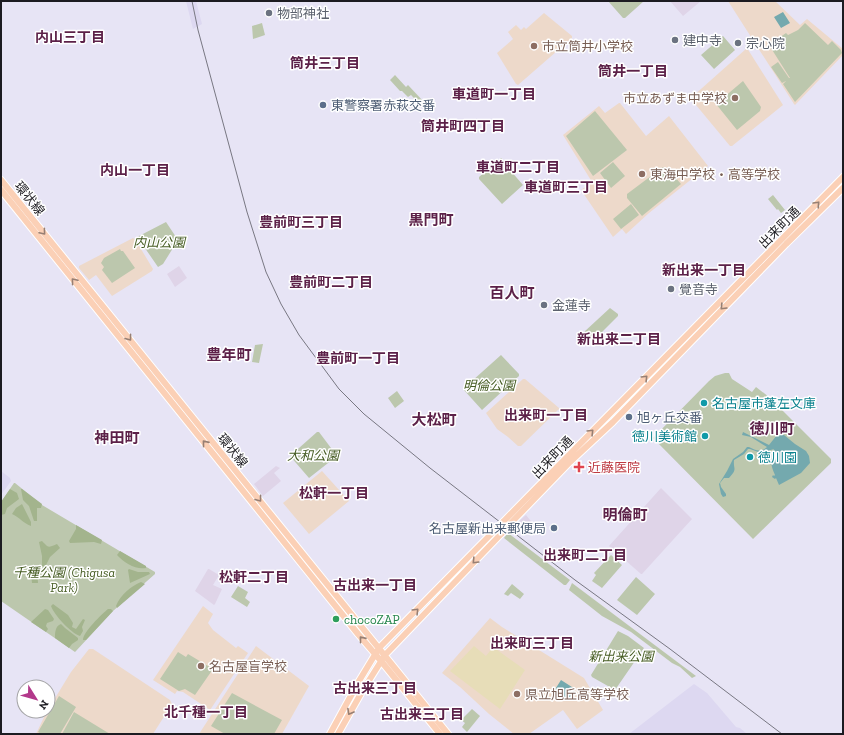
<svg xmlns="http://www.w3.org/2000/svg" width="844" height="735" font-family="'Zilla Slab','Noto Sans JP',serif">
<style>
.commercial{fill:#dfd4e8}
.built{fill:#ddd8f1}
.education{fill:#edd9ca}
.green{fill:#bcc7ad}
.forest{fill:#a3b48d}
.sand{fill:#e7ddb8}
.water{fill:#74a9ae}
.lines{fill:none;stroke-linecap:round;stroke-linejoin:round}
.major-casing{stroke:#fff;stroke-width:8}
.major{stroke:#fbd0b6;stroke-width:6}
.rail{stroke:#787782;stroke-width:1}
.major-bridge-casing{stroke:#fff;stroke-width:8;stroke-linecap:butt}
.major-bridge{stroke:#fbd0b6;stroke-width:6}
.oneway{stroke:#977f73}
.worship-dot{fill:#6b7280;stroke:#fff;stroke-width:1.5}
.education-dot{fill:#8d6e63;stroke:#fff;stroke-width:1.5}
.service-dot{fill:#5c6f8a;stroke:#fff;stroke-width:1.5}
.culture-dot{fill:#0f9aa8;stroke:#fff;stroke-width:1.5}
.health-dot{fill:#e0444e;stroke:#fff;stroke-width:1.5}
.leisure-dot{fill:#2e9e5b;stroke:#fff;stroke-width:1.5}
.labels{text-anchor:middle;stroke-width:3;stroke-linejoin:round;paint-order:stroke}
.worship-label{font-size:13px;fill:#5b616d;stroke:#fff;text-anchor:start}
.education-label{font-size:13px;fill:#785e54;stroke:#fff;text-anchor:start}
.service-label{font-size:13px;fill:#4e5e75;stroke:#fff;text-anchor:start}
.street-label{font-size:13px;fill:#1c1b21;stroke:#fff}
.park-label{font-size:13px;font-style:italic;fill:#465c23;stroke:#fff}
.culture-label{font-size:13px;fill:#0d838f;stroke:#fff;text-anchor:start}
.health-label{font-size:13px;fill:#be3a42;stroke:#fff;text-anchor:start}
.leisure-label{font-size:13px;fill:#27864d;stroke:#fff;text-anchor:start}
.neighbourhood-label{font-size:14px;font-weight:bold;fill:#5c2148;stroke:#fff}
.quarter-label{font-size:15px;font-weight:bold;fill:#5c2148;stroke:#fff}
</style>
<rect width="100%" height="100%" fill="#e7e4f5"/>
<!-- commercial -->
<path class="commercial" d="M670 1H701L683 16Z
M179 266 187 278 175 287 167 274Z
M276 466 280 468 274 473 281 481 263 496 254 484Z
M661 488 692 519 642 574H641L609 546Z
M526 515 534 525 528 533 517 523Z
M208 569H209L219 575 213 585 222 589 215 604 214 605 195 591Z"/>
<!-- built -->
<path class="built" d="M186 1H196L202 24 193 29Z
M1 471 10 478 11 481 1 495Z
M694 684 707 693 736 727 740 728 747 734H629Z"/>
<!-- education -->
<path class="education" d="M728 1H775L800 25 807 19 843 49V55L795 105 794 104Z
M544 13 572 36V38L518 85 516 84 497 53 513 39 508 32 516 25 521 30 524 27 526 29Z
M747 48 783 105 732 146H730L691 99 692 97Z
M619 103H620L646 136 669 116 708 166 649 213 626 234 622 229 613 237 581 190 592 182 563 135 599 106 605 113Z
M133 238 135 239 153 269 152 271 112 296 96 275 89 280 79 268V266Z
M523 379H525L559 408V409L521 446H518L508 437 497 429 486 413Z
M322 471 349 501 309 534 283 503Z
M203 606 213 614 208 623 213 630 236 648 238 646 248 653 210 710 183 692 177 691 175 694 153 680Z
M490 618 502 627 584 678 603 710 577 729 563 710 529 734H514L489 714 460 687 442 673Z
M256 646 309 686 282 734H199Z
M89 649H93L170 700 172 704 153 734H36L46 713 71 672Z"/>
<!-- green -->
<path class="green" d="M608 1H644L625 18H623Z
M262 23 265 35 253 39 252 26Z
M805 23 828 45 832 41 841 50 842 53 795 102 783 84 786 81 782 83 771 67 778 62 789 78H790L769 45 786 33 788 35 798 30Z
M723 36 735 50 714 69 701 55Z
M395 75 406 87 408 85 423 101 420 104 411 95 408 97 402 91H400L390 80Z
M743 81 761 107 760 111 737 130 716 104Z
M595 111 627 150 593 176 566 136Z
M501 158 511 168 510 170 523 185 502 204 479 179V177Z
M613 162 625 176 611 188 600 173Z
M663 167 665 169H668L681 184 642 216 627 198V194Z
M773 195 785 210 781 213 778 209 777 210 768 199Z
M631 204 639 215 621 229 613 219Z
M166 222 178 240 163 264 158 267 138 238 139 236Z
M120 249 121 251H123L135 268 112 283 102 270 104 267 101 263 104 258Z
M610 308 618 314V316L593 341 584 332Z
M263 344 259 363 252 362 255 345Z
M501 355 519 374V376L482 410 463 389Z
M725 373H729L732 379 752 392 756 387 769 397 831 459V463L753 539 653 438 709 381 715 376Z
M397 391 404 401 395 408 388 398Z
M317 432H319L337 456 309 478 290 456Z
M14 483H15L42 505 155 572V574L113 611 76 651 75 652 1 601V502Z
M508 533 570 580 566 585H564L504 538Z
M611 555 622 565 602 588 592 581 596 575 594 573Z
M636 577 655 594 637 615 617 600Z
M572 583 696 676 692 678 680 667 672 663 631 632 602 616 569 590Z
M512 584 524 594 520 599 511 593 508 596 504 594Z
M238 586 248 592 245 598 250 602 247 607 231 597Z
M618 631 628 636 644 648 615 690 592 677 591 675Z
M178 652 186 657 188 654 213 669 195 695 185 689 179 691 160 679Z
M232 693 282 720 274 734H225L211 726Z
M59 696 76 707 60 734H41L38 732Z
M472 709 480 716 467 732 462 727 465 723 461 720Z
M74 712 110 734H62Z"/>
<!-- forest -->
<path class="forest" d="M10 489 17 493 19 499 7 508 5 514 1 515V502Z
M21 489H22L42 504 41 508H37V521H34L29 506 23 500Z
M22 504 31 522V526C23 523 19 517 12 514L16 508Z
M76 525 102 540 101 544 94 542 70 543 69 541 76 529Z
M42 541C49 548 47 548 57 544L60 548 50 557 45 567 42 566V556L39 542Z
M120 551 146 566V568C136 570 124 563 117 555Z
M22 566C34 565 38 573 38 583H32L31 574 24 570Z
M129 569 138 572H149L150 574 130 583 128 570Z
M141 582 145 584 117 608 116 606C120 595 131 586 141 582Z
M53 604 68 615 73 623 72 627 76 629 83 619 85 620 82 627 83 631 80 636C71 633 54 615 51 606Z
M45 609 48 610 54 619 53 621 47 623 46 626 48 629 46 632 31 622Z
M108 609H111L113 611 86 640H83C83 632 102 614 108 609Z
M61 624 65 628 78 638V640L72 644 69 648 55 638C55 633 55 626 61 624Z"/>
<!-- sand -->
<path class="sand" d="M474 646 486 656 493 647 525 670 500 709 450 671Z"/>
<!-- water -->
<path class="water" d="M783 12 790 23 781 28 774 17Z
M743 432 769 445 777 435H784L795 444 806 451 809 456 810 463 801 473 779 485 776 478 775 479 772 477 773 475 774 476 775 475C771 466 769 458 774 449L761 453 750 449H748L744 454 734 460C733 470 738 468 729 478H724L720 483 721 487 726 494V496L723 497 721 494 719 484 727 471 733 459 743 452 747 447H749C755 450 761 453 767 447L751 437 742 435Z
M561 680 575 689 568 700 554 691Z"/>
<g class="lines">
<defs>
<path id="major" d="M1 180 448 734
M1 190 358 634 381 661 440 734
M503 522 843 177
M509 525 570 462 613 422 786 244 843 188
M330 734 359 681 379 648 497 528
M338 734 363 690 385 655 502 533"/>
</defs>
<!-- major casing -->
<use href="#major" class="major-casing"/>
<!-- major -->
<use href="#major" class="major"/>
<!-- rail -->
<path class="rail" d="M192 1 198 30 247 212 266 272 281 304 299 335 339 389 364 414 430 468 575 580 670 649 782 734"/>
<defs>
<path id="major-bridge" d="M497 528 503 522
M502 533 509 525"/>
</defs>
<!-- major-bridge casing -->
<use href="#major-bridge" class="major-bridge-casing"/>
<!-- major-bridge -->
<use href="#major-bridge" class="major-bridge"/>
</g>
<!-- one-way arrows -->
<defs><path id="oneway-chevron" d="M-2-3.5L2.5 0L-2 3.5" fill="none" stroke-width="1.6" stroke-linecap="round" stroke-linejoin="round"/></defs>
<g class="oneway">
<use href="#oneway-chevron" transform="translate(817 204) rotate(-47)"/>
<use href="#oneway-chevron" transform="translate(43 232) rotate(50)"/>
<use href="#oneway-chevron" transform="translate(74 281) rotate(-130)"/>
<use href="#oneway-chevron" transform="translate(723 307) rotate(134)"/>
<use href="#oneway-chevron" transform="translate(129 338) rotate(52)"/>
<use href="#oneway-chevron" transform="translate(645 378) rotate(-45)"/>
<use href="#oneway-chevron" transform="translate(591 432) rotate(-45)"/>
<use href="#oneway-chevron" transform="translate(205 443) rotate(-129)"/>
<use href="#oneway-chevron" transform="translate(259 499) rotate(52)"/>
<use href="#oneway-chevron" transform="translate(475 561) rotate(134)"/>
<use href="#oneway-chevron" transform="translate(416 611) rotate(-45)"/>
<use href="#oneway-chevron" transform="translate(362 639) rotate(-129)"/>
<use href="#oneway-chevron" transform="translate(350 712) rotate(119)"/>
</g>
<!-- markers -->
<g class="worship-dot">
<circle cx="269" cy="13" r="4"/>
<circle cx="675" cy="40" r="4"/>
<circle cx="738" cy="43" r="4"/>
<circle cx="671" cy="289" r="4"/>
<circle cx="544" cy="305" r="4"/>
</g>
<g class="education-dot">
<circle cx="534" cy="46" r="4"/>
<circle cx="735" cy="98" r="4"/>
<circle cx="642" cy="174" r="4"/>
<circle cx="201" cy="666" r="4"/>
<circle cx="517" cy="694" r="4"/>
</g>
<g class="service-dot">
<circle cx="323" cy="105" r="4"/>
<circle cx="629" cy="417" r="4"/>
<circle cx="554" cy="528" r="4"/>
</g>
<g class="culture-dot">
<circle cx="704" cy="403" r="4"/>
<circle cx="705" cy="436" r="4"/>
<circle cx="750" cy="457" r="4"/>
</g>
<path class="health-dot" d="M577 461h4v4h4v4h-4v4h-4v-4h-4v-4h4z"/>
<circle class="leisure-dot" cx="336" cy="619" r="4"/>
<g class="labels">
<!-- worship labels -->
<g class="worship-label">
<text x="277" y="18">物部神社</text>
<text x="683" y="45">建中寺</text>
<text x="746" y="48">宗心院</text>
<text x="679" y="294">覺音寺</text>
<text x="552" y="310">金蓮寺</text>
</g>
<!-- education labels -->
<g class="education-label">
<text x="542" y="51">市立筒井小学校</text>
<text x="727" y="103" text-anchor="end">市立あずま中学校</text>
<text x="650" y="179">東海中学校・高等学校</text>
<text x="209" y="671">名古屋盲学校</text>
<text x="525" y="699">県立旭丘高等学校</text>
</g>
<!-- service labels -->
<g class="service-label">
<text x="331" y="110">東警察署赤萩交番</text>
<text x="637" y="422">旭ヶ丘交番</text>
<text x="546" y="533" text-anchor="end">名古屋新出来郵便局</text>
</g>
<!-- street labels -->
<g class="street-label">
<text transform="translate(30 198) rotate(51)" y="5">環状線</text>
<text transform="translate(779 227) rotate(-45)" y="5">出来町通</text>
<text transform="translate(233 450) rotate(51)" y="5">環状線</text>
<text transform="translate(552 457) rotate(-46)" y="5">出来町通</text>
</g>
<!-- park labels -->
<g class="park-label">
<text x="159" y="247">内山公園</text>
<text x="489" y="390">明倫公園</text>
<text x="313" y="460">大和公園</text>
<text x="64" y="577">千種公園 (Chigusa<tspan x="64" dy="15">Park)</tspan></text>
<text x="621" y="661">新出来公園</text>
</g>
<!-- culture labels -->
<g class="culture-label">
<text x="712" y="408">名古屋市蓬左文庫</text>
<text x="697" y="441" text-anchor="end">徳川美術館</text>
<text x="758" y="462">徳川園</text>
</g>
<!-- health labels -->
<g class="health-label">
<text x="588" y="472">近藤医院</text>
</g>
<!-- leisure labels -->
<g class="leisure-label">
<text x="344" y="624">chocoZAP</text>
</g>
<!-- neighbourhood labels -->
<g class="neighbourhood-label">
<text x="70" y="42">内山三丁目</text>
<text x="325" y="68">筒井三丁目</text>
<text x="633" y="76">筒井一丁目</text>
<text x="494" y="99">車道町一丁目</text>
<text x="463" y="131">筒井町四丁目</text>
<text x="518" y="172">車道町二丁目</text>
<text x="135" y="175">内山一丁目</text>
<text x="566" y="192">車道町三丁目</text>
<text x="301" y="227">豊前町三丁目</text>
<text x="704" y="275">新出来一丁目</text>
<text x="331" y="287">豊前町二丁目</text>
<text x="619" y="344">新出来二丁目</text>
<text x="358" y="363">豊前町一丁目</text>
<text x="546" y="420">出来町一丁目</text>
<text x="334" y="498">松軒一丁目</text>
<text x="585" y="560">出来町二丁目</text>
<text x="254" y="582">松軒二丁目</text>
<text x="375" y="590">古出来一丁目</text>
<text x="532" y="648">出来町三丁目</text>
<text x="375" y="693">古出来三丁目</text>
<text x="206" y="717">北千種一丁目</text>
<text x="422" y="719">古出来三丁目</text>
</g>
<!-- quarter labels -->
<g class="quarter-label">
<text x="431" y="225">黒門町</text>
<text x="512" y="298">百人町</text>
<text x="229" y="360">豊年町</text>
<text x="434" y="425">大松町</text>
<text x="772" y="434">徳川町</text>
<text x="117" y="443">神田町</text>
<text x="625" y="520">明倫町</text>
</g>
</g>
<!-- border -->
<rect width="844" height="735" fill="none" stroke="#1c1b21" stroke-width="4"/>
<!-- north arrow -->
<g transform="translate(36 699) rotate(127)"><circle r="19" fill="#ffffff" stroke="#a4a4a6"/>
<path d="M0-3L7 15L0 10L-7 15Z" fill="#b3388b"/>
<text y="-6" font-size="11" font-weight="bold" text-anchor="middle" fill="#1c1b21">N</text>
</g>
</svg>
